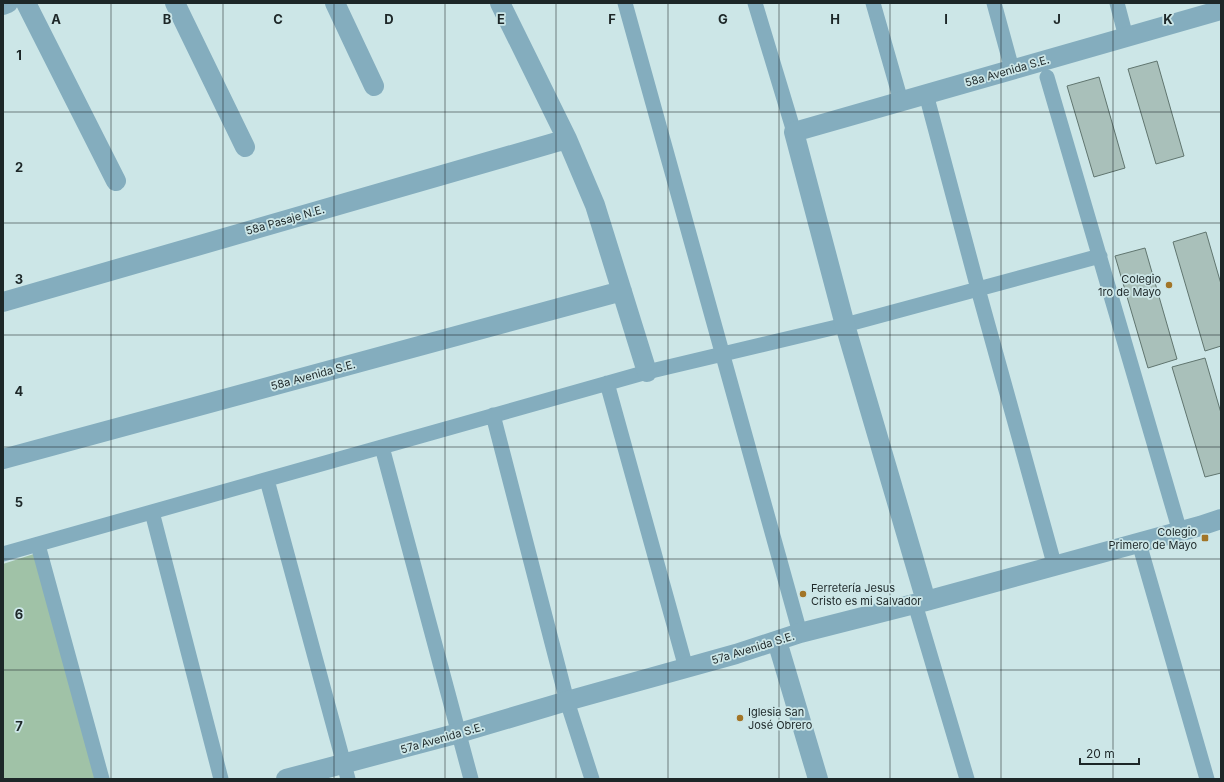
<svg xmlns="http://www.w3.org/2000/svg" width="1224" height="782" font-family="Inter,sans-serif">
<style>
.green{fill:#a0c2a7}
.building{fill:#a9c0ba;stroke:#60756f}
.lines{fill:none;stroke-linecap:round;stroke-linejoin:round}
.pedestrian{stroke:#84adbe;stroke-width:15}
.minor{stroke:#84adbe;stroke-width:20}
.grid{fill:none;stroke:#1d2728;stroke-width:1;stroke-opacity:0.55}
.poi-dot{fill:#a27527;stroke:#cce6e7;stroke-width:1.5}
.labels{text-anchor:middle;stroke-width:3.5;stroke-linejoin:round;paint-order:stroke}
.street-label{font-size:11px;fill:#1d2728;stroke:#cce6e7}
.poi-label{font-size:11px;fill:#1d2728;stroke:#cce6e7;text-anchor:end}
.grid-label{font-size:13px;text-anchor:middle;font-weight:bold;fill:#1d2728;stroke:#cce6e7;stroke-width:3.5;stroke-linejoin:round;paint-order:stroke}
</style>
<rect width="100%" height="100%" fill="#cce6e7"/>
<!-- green -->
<path class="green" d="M40 552 102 779H3V564Z"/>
<!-- building -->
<path class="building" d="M1157 61 1184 156 1156 164 1128 69Z
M1099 77 1125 168 1094 177 1067 86Z
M1206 232 1221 284V346L1205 351 1173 242Z
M1145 248 1177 359 1148 368 1115 256Z
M1205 358 1221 413V473L1205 477 1172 367Z"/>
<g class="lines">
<!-- pedestrian -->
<path class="pedestrian" d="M625 3 800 633
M755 3 794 132
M873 3 901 101
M994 3 1012 69
M1117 3 1126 37
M1047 77 1180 532
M926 94 978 289 1055 567
M607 383 686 668
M493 415 567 701 592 779
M382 447 471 779
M267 480 348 779
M152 512 221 779
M1139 543 1207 779
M38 545 102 779
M3 554 647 372 845 325 1100 256
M915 604 967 779"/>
<!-- minor -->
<path class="minor" d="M26 3 116 181
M175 3 245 147
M335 3 374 86
M500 3 567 139 595 205 647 372
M3 5 8 3
M3 302 567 139
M3 459 622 291
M926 601 845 325 794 132 1221 10
M777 641 818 779
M286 779 459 733 567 701 736 654 800 633 926 601 1200 526 1221 519"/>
</g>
<!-- grid -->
<path class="grid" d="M111 3V779M223 3V779M334 3V779M445 3V779M556 3V779M668 3V779M779 3V779M890 3V779M1001 3V779M1113 3V779M3 112H1221M3 223H1221M3 335H1221M3 447H1221M3 559H1221M3 670H1221"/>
<!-- markers -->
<g class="poi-dot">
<circle cx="1169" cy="285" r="4"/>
<rect x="1201" y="534" width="8" height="8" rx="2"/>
<circle cx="803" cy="594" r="4"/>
<circle cx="740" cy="718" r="4"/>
</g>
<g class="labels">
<!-- street labels -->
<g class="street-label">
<text transform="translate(1007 71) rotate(-16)" y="4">58a Avenida S.E.</text>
<text transform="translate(285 220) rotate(-16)" y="4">58a Pasaje N.E.</text>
<text transform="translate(313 375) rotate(-15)" y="4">58a Avenida S.E.</text>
<text transform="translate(753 648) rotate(-17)" y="4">57a Avenida S.E.</text>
<text transform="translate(442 738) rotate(-16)" y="4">57a Avenida S.E.</text>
</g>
<!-- poi labels -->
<g class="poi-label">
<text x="1161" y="283">Colegio<tspan x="1161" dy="13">1ro de Mayo</tspan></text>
<text x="1197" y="536">Colegio<tspan x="1197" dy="13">Primero de Mayo</tspan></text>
<text x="811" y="592" text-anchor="start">Ferretería Jesus<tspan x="811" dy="13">Cristo es mi Salvador</tspan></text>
<text x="748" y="716" text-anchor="start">Iglesia San<tspan x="748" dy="13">José Obrero</tspan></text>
</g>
</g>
<g class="grid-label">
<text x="56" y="24">A</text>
<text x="167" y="24">B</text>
<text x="278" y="24">C</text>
<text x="389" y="24">D</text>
<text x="501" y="24">E</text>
<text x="612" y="24">F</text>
<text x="723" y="24">G</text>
<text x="835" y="24">H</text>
<text x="946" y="24">I</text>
<text x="1057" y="24">J</text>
<text x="1168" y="24">K</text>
<text x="19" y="60">1</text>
<text x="19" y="172">2</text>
<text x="19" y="284">3</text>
<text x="19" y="396">4</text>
<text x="19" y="507">5</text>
<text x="19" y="619">6</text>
<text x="19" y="731">7</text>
</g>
<!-- border -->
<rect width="1224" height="782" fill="none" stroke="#1d2728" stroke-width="8"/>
<!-- scale -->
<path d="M1080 758v6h59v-6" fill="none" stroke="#1d2728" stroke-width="2"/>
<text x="1086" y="758" font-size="12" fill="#1d2728" stroke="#cce6e7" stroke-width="3" paint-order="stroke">20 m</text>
</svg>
